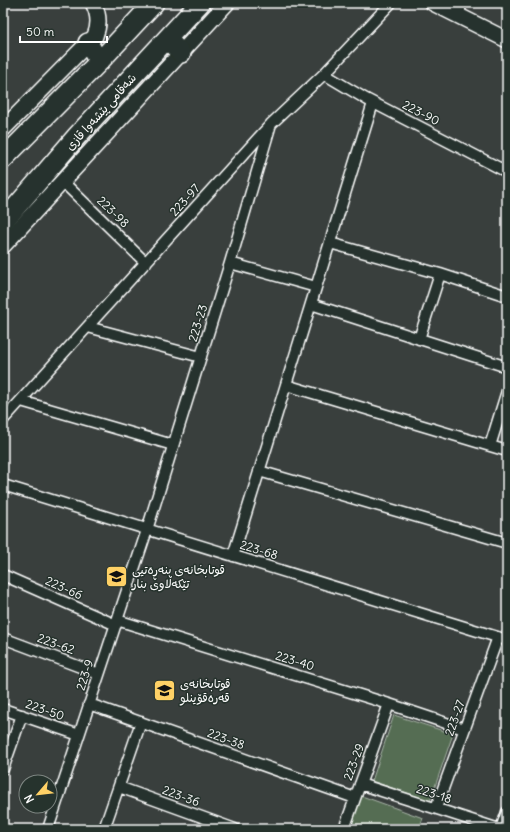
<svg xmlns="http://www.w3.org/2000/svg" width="510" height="832" font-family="Delius,'Playpen Sans Arabic',sans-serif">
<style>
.green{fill:#556d53;stroke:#aab6a9}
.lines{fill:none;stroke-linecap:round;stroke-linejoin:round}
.street-casing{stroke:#fff;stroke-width:13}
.secondary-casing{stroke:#fff;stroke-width:18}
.highway-casing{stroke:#fff;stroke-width:22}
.street{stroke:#26332d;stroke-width:10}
.secondary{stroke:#26332d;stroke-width:15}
.highway{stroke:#26332d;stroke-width:19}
.labels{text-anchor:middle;stroke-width:3;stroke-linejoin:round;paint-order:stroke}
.street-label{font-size:12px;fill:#fff;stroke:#26332d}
.poi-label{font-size:12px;fill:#fff;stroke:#26332d;text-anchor:start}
</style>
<rect width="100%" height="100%" fill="#393f3d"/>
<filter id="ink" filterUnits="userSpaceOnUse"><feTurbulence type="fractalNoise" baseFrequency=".025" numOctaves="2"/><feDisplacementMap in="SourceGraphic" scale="8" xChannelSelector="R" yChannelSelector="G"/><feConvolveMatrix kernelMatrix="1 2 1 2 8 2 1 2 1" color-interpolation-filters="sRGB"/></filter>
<g filter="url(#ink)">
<!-- green -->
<path class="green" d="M394 715 453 734 430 801 372 781Z
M359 795 423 818 419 829H347Z"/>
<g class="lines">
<defs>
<path id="street" d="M459 16 461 3
M324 74 366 99 507 172
M62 181 146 263
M330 243 440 274 507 296
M230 263 316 287
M311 304 507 367
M88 327 201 357
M419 339 440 274
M286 385 507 451
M21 401 173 445
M3 420 271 124 324 74 391 3
M490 446 507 391
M259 471 507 543
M3 485 507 640
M233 556 373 103
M3 575 116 625
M117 620 389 704 464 729
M3 638 99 674
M89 704 355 798
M3 709 79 735
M3 769 22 715
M360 784 499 829
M119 787 235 829
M436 808 498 637
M48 829 147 530 230 263 271 124
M104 829 141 722
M344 829 389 704
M501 829 507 812"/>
<path id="secondary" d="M433 3 507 40
M3 129 95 36C100 24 99 14 93 3
M3 246 227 3"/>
<path id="highway" d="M167 39 181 53
M88 43 99 62
M3 159 99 62 154 3
M3 222 77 136 200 3"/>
</defs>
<!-- street casing -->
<use href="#street" class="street-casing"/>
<!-- secondary casing -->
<use href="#secondary" class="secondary-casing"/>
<!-- highway casing -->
<use href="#highway" class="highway-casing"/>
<!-- street -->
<use href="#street" class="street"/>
<!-- secondary -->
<use href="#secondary" class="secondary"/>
<!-- highway -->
<use href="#highway" class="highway"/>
</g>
</g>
<!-- icons -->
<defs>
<symbol id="school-square" viewBox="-11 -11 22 22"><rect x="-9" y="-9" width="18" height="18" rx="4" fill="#ffd166" stroke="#26332d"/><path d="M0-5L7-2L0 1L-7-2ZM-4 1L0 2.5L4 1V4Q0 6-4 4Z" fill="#111"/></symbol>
</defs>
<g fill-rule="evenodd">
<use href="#school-square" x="104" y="564" width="25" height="25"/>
<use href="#school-square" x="152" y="678" width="25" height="25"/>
</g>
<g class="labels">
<!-- street labels -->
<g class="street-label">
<text transform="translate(101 112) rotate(-48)" y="4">شەقامی پێشەوا قازی</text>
<text transform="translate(421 113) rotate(27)" y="4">223-90</text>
<text transform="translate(185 200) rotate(-48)" y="4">223-97</text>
<text transform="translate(113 212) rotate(44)" y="4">223-98</text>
<text transform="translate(198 323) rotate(-73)" y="4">223-23</text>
<text transform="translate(259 550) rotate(17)" y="4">223-68</text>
<text transform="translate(64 588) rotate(24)" y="4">223-66</text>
<text transform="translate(56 644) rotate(20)" y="4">223-62</text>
<text transform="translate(295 661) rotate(17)" y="4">223-40</text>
<text transform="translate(85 675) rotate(-72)" y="4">223-9</text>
<text transform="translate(45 710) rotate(19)" y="4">223-50</text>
<text transform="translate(455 718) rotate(-70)" y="4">223-27</text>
<text transform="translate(226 739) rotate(20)" y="4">223-38</text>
<text transform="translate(354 762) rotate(-70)" y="4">223-29</text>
<text transform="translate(434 794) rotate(18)" y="4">223-18</text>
<text transform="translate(181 796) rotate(20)" y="4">223-36</text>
</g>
<!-- poi labels -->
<g class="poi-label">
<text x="132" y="574">قوتابخانەی بنەڕەتیی<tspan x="132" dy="14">تێکەڵاوی بنار</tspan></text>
<text x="180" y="688">قوتابخانەی<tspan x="180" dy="14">قەرەقۆینلو</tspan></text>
</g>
</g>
<!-- margin -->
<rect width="510" height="832" fill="none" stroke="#26332d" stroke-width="16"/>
<rect x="8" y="8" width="494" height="816" fill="none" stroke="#fff" stroke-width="1.5" filter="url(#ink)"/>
<!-- north arrow -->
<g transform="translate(38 794) rotate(242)"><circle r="19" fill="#26332d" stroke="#7d8581"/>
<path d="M0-3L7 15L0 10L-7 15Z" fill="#ffd166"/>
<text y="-6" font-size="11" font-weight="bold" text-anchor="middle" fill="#ffffff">N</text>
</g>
<!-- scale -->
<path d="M20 36v6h87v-6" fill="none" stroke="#ffffff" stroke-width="2"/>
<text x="26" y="36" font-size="12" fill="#ffffff" stroke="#26332d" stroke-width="3" paint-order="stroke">50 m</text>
</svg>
